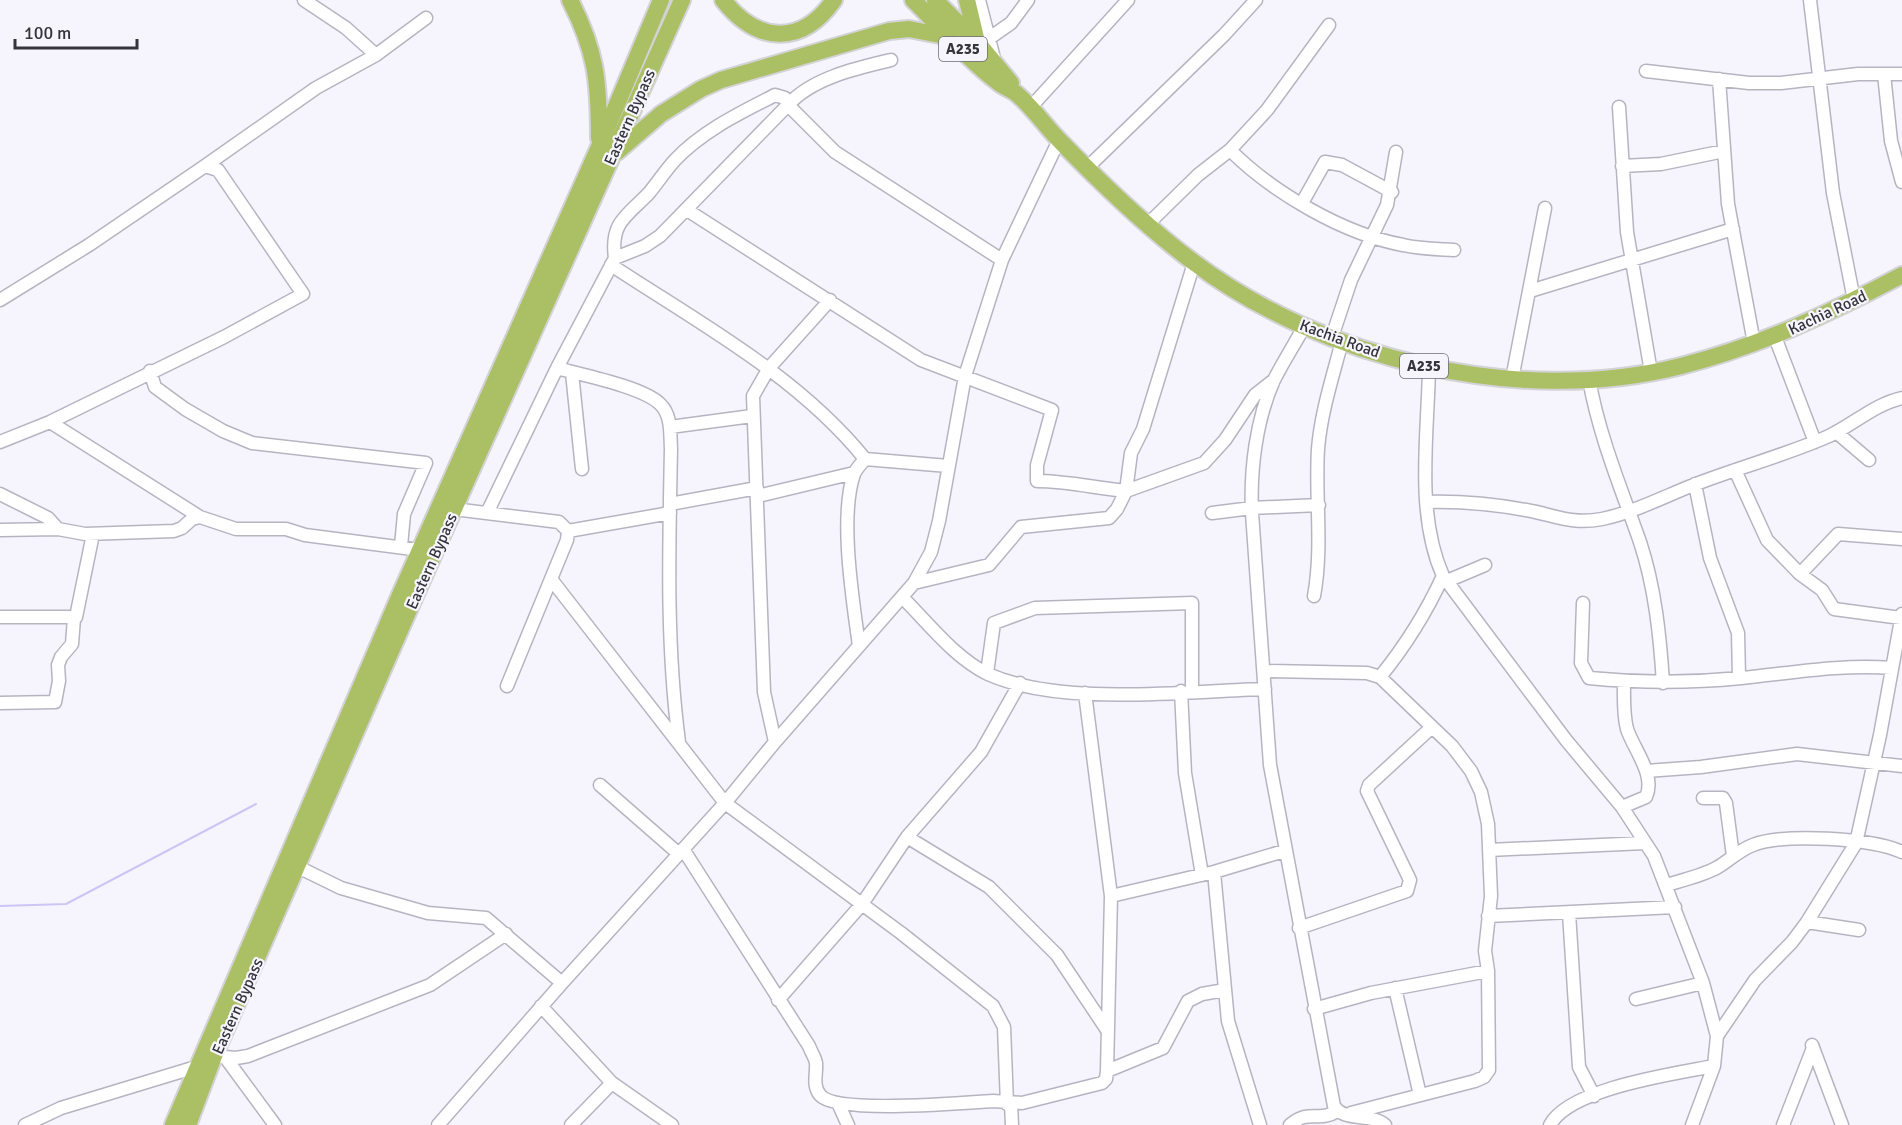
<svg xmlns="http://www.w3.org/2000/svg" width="1902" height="1125" font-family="Signika,sans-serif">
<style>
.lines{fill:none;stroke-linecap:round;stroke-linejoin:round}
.stream{stroke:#cec4f5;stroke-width:2}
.minor-casing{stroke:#b7b4c2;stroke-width:15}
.highway-casing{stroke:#d3d2d4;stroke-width:20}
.minor{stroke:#fff;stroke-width:12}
.highway{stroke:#abbf64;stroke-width:16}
.labels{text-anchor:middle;stroke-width:4.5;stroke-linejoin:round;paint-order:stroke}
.shield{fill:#f6f5fe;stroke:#6f6e75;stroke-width:1.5}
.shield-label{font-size:15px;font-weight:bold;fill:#35343a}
.street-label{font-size:16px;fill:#35343a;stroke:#f6f5fe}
</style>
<rect width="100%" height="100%" fill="#f6f5fe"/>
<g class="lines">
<!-- stream -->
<path class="stream" d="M0 906 66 904 256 804"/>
<defs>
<path id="minor" d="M304 0 346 28 376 55
M979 0 995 62
M1810 0 1833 193 1854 300
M991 37 1011 23 1028 0
M891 60C857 68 812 78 788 105L835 152 1002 260
M1646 71 1749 83H1781L1858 74H1902
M1884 74 1891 141 1902 182
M1719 79 1728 204 1754 343
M1619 107 1627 232 1651 372
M1030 108 1128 0
M1230 150C1272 192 1343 234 1403 245 1420 249 1437 249 1454 250
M205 166 316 88 376 55 426 18
M1622 166 1661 164 1724 151
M1087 168 1224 35 1256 0
M1302 203 1325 162 1342 165 1392 192
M687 210 921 360 1052 410 1037 465V481C1067 481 1095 488 1126 491L1131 453 1143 429 1194 263
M1147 225 1198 175 1230 150 1267 110 1329 25
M611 265C699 323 798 376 865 459L948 466
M1530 291 1733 229
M0 300 89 245 205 166 218 170 303 294 224 337 50 422 0 442
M1304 327C1294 345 1283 362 1274 380 1256 420 1250 470 1252 513L1270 765 1334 1106C1345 1123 1370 1112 1385 1125
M1332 337 1351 280 1387 205 1396 152
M1775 337 1815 442
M1429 367C1428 434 1415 513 1443 576L1566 740 1622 807 1654 856 1703 983 1717 1036 1714 1066 1692 1125
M557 368C582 375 643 387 660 404 672 415 670 434 671 449 669 548 666 644 679 742
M150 371 155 387 185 409 223 431 252 443 426 463 404 514 401 546
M572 373 582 469
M1512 379 1545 208
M1589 379C1599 436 1621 488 1640 542 1655 587 1660 636 1663 683
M50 422 200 517
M670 427 752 416
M1836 432 1869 460
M1735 470 1767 540 1800 574 1822 590 1834 609 1901 618
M1695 484 1710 558 1738 633 1739 678
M0 494 48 518 58 529 85 534 174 531 182 528 192 519 200 517 236 529H286L305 535 420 550
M758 496 854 473
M1426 502C1460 501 1493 504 1526 510 1555 515 1571 525 1602 519 1635 512 1665 496 1696 484 1740 467 1786 455 1829 436 1854 424 1875 404 1902 398
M670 504 757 488
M454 509 559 522 568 531 567 540 507 686
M487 513 557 368 615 258C610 222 627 216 649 193 658 182 665 171 675 160 702 131 740 113 775 95L785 98 788 105 660 236 645 246 615 258
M1212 513 1252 508 1319 505
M0 530 58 529
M568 531 670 513
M1800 574 1838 534 1902 539
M551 579 725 803 901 933 993 1006 1004 1027 1007 1104
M1447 581 1485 565
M914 583 989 565 1021 527 1109 518 1117 509 1126 491 1204 463 1225 440 1255 395 1274 380
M1314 596C1323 547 1315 498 1318 449 1321 412 1333 376 1342 341
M903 598C929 624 955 658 988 674 1062 707 1184 691 1265 689
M1583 603 1581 663 1589 678C1640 683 1690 683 1741 678 1792 673 1841 664 1892 668
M0 617H76L93 534
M859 646C853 601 839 517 854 474 856 469 861 464 865 459
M1264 671 1367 673 1380 677 1452 746 1471 771 1481 792 1488 824 1491 896 1485 951 1488 971 1489 1070 1484 1077 1475 1081 1351 1113
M987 673 994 623 1035 608 1192 603V691
M1380 677C1406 645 1426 613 1443 576
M1181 691 1185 773 1202 875
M0 703 55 702 59 681 58 665 61 657 72 644 74 618
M775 742 764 692 753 396 769 368 830 300
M1646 771 1701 767 1797 754 1902 766
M600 785 679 854
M1703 798H1723L1726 803 1733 856
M1622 807 1646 797C1656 775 1634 750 1627 729 1623 714 1624 697 1624 681
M907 837 989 887 1057 955 1107 1030
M683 849 809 1046C811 1052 815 1057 816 1063 817 1074 812 1085 820 1095 835 1114 964 1103 993 1101L1022 1103 1102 1083 1106 1079 1107 1071 1111 896 1085 693
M1489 850 1645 843
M298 867 341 888 428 913 486 918 562 983
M1214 872 1228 1021 1260 1125
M1666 885C1683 880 1702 876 1718 867 1730 860 1739 850 1753 845 1785 833 1871 838 1902 852
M1111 896 1214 872 1284 851
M1569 913 1579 1067 1594 1096
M1488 916 1675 907
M1807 922 1859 930
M1299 928 1407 891 1410 880 1367 791 1369 785 1432 727
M1395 988 1420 1095
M1636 999 1703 983
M778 1000 862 904 907 837 981 752 1020 683
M541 1006 612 1083 672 1125
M1314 1009 1371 993 1488 971
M1717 1036 1755 980 1792 942 1807 922 1856 843 1880 735 1902 614
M1812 1045 1842 1125
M214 1056 236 1058 248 1056 430 985 506 934
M225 1057 275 1125
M1107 1071 1163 1048 1188 1001 1202 994 1225 990
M838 1103 848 1125
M1011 1104 1012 1125
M25 1125 61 1108 196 1067
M438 1125 562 983 725 803 775 742 914 583 931 552 939 521 965 376 1002 260 1059 140
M571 1125 612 1083
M1290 1125C1310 1108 1319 1123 1337 1111
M1550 1125C1570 1088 1674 1074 1714 1066
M1783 1125 1813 1048"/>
<path id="highway" d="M570 0C596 51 599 81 599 138
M723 0C757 43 801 47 834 0
M913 0C941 27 968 60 999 83 1005 88 1013 90 1018 95 1034 109 1046 127 1061 142 1102 184 1145 226 1192 261 1322 360 1521 407 1681 366 1759 346 1831 313 1902 275
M935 0 978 43 1011 83
M967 0 977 42
M617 152 661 114 701 89 721 80 889 31 909 29 950 37
M173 1125 400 595 599 147 661 0
M188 1125 214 1056 415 596 682 0"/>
</defs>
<!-- minor casing -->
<use href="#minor" class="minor-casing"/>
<!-- highway casing -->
<use href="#highway" class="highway-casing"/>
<!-- minor -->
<use href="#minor" class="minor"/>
<!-- highway -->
<use href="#highway" class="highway"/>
</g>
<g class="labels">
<!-- shield labels -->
<g class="shield">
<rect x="939" y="37" width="48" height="24" rx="4.5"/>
<rect x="1400" y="354" width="48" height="24" rx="4.5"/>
</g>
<g class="shield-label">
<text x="963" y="54">A235</text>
<text x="1424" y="371">A235</text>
</g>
<!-- street labels -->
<g class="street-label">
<text transform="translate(629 117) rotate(-66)" y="6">Eastern Bypass</text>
<text transform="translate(1827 312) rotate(-25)" y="6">Kachia Road</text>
<text transform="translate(1340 338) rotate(20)" y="6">Kachia Road</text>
<text transform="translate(431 561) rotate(-66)" y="6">Eastern Bypass</text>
<text transform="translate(237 1006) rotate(-66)" y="6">Eastern Bypass</text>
</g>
</g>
<!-- scale -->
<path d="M15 39v9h122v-9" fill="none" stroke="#35343a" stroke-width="3"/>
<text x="24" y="39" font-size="18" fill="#35343a" stroke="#f6f5fe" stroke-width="4.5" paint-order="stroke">100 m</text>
</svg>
